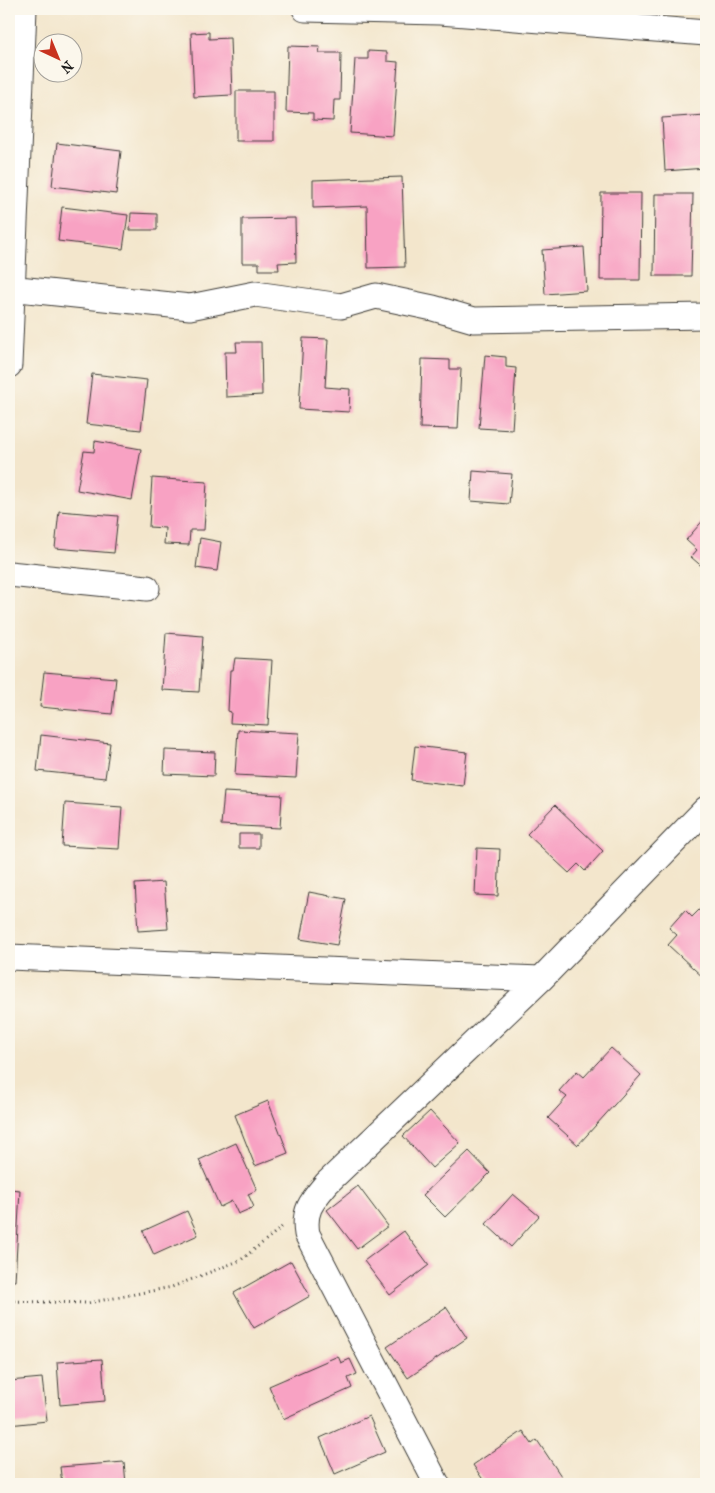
<svg xmlns="http://www.w3.org/2000/svg" width="715" height="1493" font-family="'IM FELL French Canon',serif">
<style>
.building{fill:#f8a2c3}
.lines{fill:none;stroke-linecap:round;stroke-linejoin:round}
.street-casing{stroke:#3c3a36;stroke-width:27}
.path{stroke:#3c3a36;stroke-width:3;stroke-dasharray:1 4;stroke-linecap:butt}
.street{stroke:#fff;stroke-width:25}
</style>
<rect width="100%" height="100%" fill="#fbf7ec"/>
<filter id="ink" filterUnits="userSpaceOnUse"><feTurbulence type="fractalNoise" baseFrequency=".02" numOctaves="2"/><feDisplacementMap in="SourceGraphic" scale="10" xChannelSelector="R" yChannelSelector="G"/><feConvolveMatrix kernelMatrix="1 2 1 2 8 2 1 2 1" color-interpolation-filters="sRGB"/></filter>
<filter id="wash" filterUnits="userSpaceOnUse"><feTurbulence type="fractalNoise" baseFrequency=".0096" numOctaves="4" result="noise"/><feDisplacementMap in="SourceGraphic" scale="20" xChannelSelector="R" yChannelSelector="G"/><feGaussianBlur stdDeviation="1.12" result="paint"/><feColorMatrix in="noise" values="0 0 0 0 0 0 0 0 0 0 0 0 0 0 0 0 0 1.4 0 .05"/><feComposite in="paint" operator="in"/></filter>
<g filter="url(#wash)">
<rect width="100%" height="100%" fill="#f3e6cc"/>
<g id="blocks">
<!-- building -->
<path class="building" d="M209 32V39L230 38 232 95 194 97 191 33Z
M288 46 320 47 319 53H341L340 100H334L333 121 313 120V113L286 112Z
M368 51 387 52V61L398 62 393 136 350 133 355 59H368Z
M236 91H274V141H236Z
M706 115V168L665 171 662 118Z
M57 143 121 151 116 194 52 186Z
M402 177 405 267 368 268 367 206 313 208V180Z
M601 193H641L640 280H600Z
M655 194H693L691 276H654Z
M62 207 128 215 123 249 58 241Z
M131 213 157 214V230H130Z
M295 218 296 262 278 263 279 270H259V263H242V219Z
M584 247 587 291 545 294 542 250Z
M303 338 328 339 325 387 350 389 349 412 299 409Z
M236 342H261L262 395 226 397 225 352H237Z
M485 355 506 357V367L516 368 512 430 479 428Z
M422 359 450 360V369H461L458 429 420 428Z
M92 374 147 380 141 430 86 424Z
M95 441 141 449 132 500 77 490 84 451 94 452Z
M473 471 512 474 509 504 471 501Z
M152 478 207 482 204 530H190L189 545 164 544 165 528 149 527Z
M59 511 118 516 114 553 55 548Z
M706 517V570L691 557 697 550 686 540Z
M200 538 221 542 217 571 196 568Z
M166 633 203 636 199 692 162 690Z
M235 658 272 660 268 725 230 723 231 712 228 711 230 670H233Z
M44 672 116 678 112 714 40 707Z
M238 730 299 733 296 778 235 775Z
M41 735 110 743 105 778 37 771Z
M415 746 467 752 463 786 411 780Z
M165 750 215 752 214 776 164 774Z
M224 792 282 795 280 828 221 825Z
M65 803 122 807 119 849 62 846Z
M555 805 603 851 585 871 578 864 569 873 527 834Z
M239 834H259V848H239Z
M477 848 500 849 498 896 475 895Z
M164 882 168 929 138 931 135 884Z
M309 892 346 899 337 945 300 939Z
M703 906 706 909V980L668 945 677 935 669 928 685 910 692 917Z
M611 1048 641 1075 578 1145 548 1118 567 1097 559 1091 577 1071 584 1077Z
M268 1101 288 1153 255 1166 235 1115Z
M430 1111 460 1143 432 1168 403 1136Z
M236 1143 257 1190 248 1194 254 1207 238 1214 232 1201 220 1207 199 1160Z
M469 1151 490 1173 445 1217 423 1195Z
M358 1186 388 1226 357 1249 327 1210Z
M9 1189 20 1190 15 1281H9Z
M513 1194 539 1216 511 1247 486 1224Z
M187 1211 198 1235 154 1255 143 1231Z
M404 1231 429 1265 390 1295 364 1261Z
M291 1261 310 1296 254 1328 234 1293Z
M446 1307 467 1338 408 1378 387 1347Z
M338 1356 341 1363 350 1359 357 1374 348 1378 352 1388 283 1419 269 1386Z
M102 1359 105 1401 60 1405 57 1362Z
M42 1378 47 1421 9 1425V1381Z
M369 1416 385 1452 335 1474 320 1438Z
M523 1431 532 1444 537 1440 563 1479 555 1484H486L473 1465Z
M124 1462 126 1484H62L60 1467Z"/>
</g>
</g>
<g filter="url(#ink)">
<use href="#blocks" fill-opacity="0" stroke="#3c3a36" stroke-width="1"/>
<g class="lines">
<defs>
<path id="street" d="M305 9 440 12 706 33
M9 288 190 307 255 294 341 306 376 296 433 308 474 320 706 316
M9 365 24 9
M9 574 147 588
M9 957 541 979
M437 1484 307 1234C303 1210 312 1201 327 1183L541 979 706 809"/>
</defs>
<!-- street casing -->
<use href="#street" class="street-casing"/>
<!-- path -->
<path class="path" d="M9 1301 88 1303 172 1287 241 1260 282 1227"/>
<!-- street -->
<use href="#street" class="street"/>
</g>
</g>
<!-- margin -->
<rect width="715" height="1493" fill="none" stroke="#fbf7ec" stroke-width="30"/>
<!-- north arrow -->
<g transform="translate(58 58) rotate(136)"><circle r="24" fill="#fbf7ec" stroke="#a29f99"/>
<path d="M0-4L9 19L0 12L-9 19Z" fill="#c8321e"/>
<text y="-8" font-size="14" font-weight="bold" text-anchor="middle" fill="#1c1c1c">N</text>
</g>
</svg>
